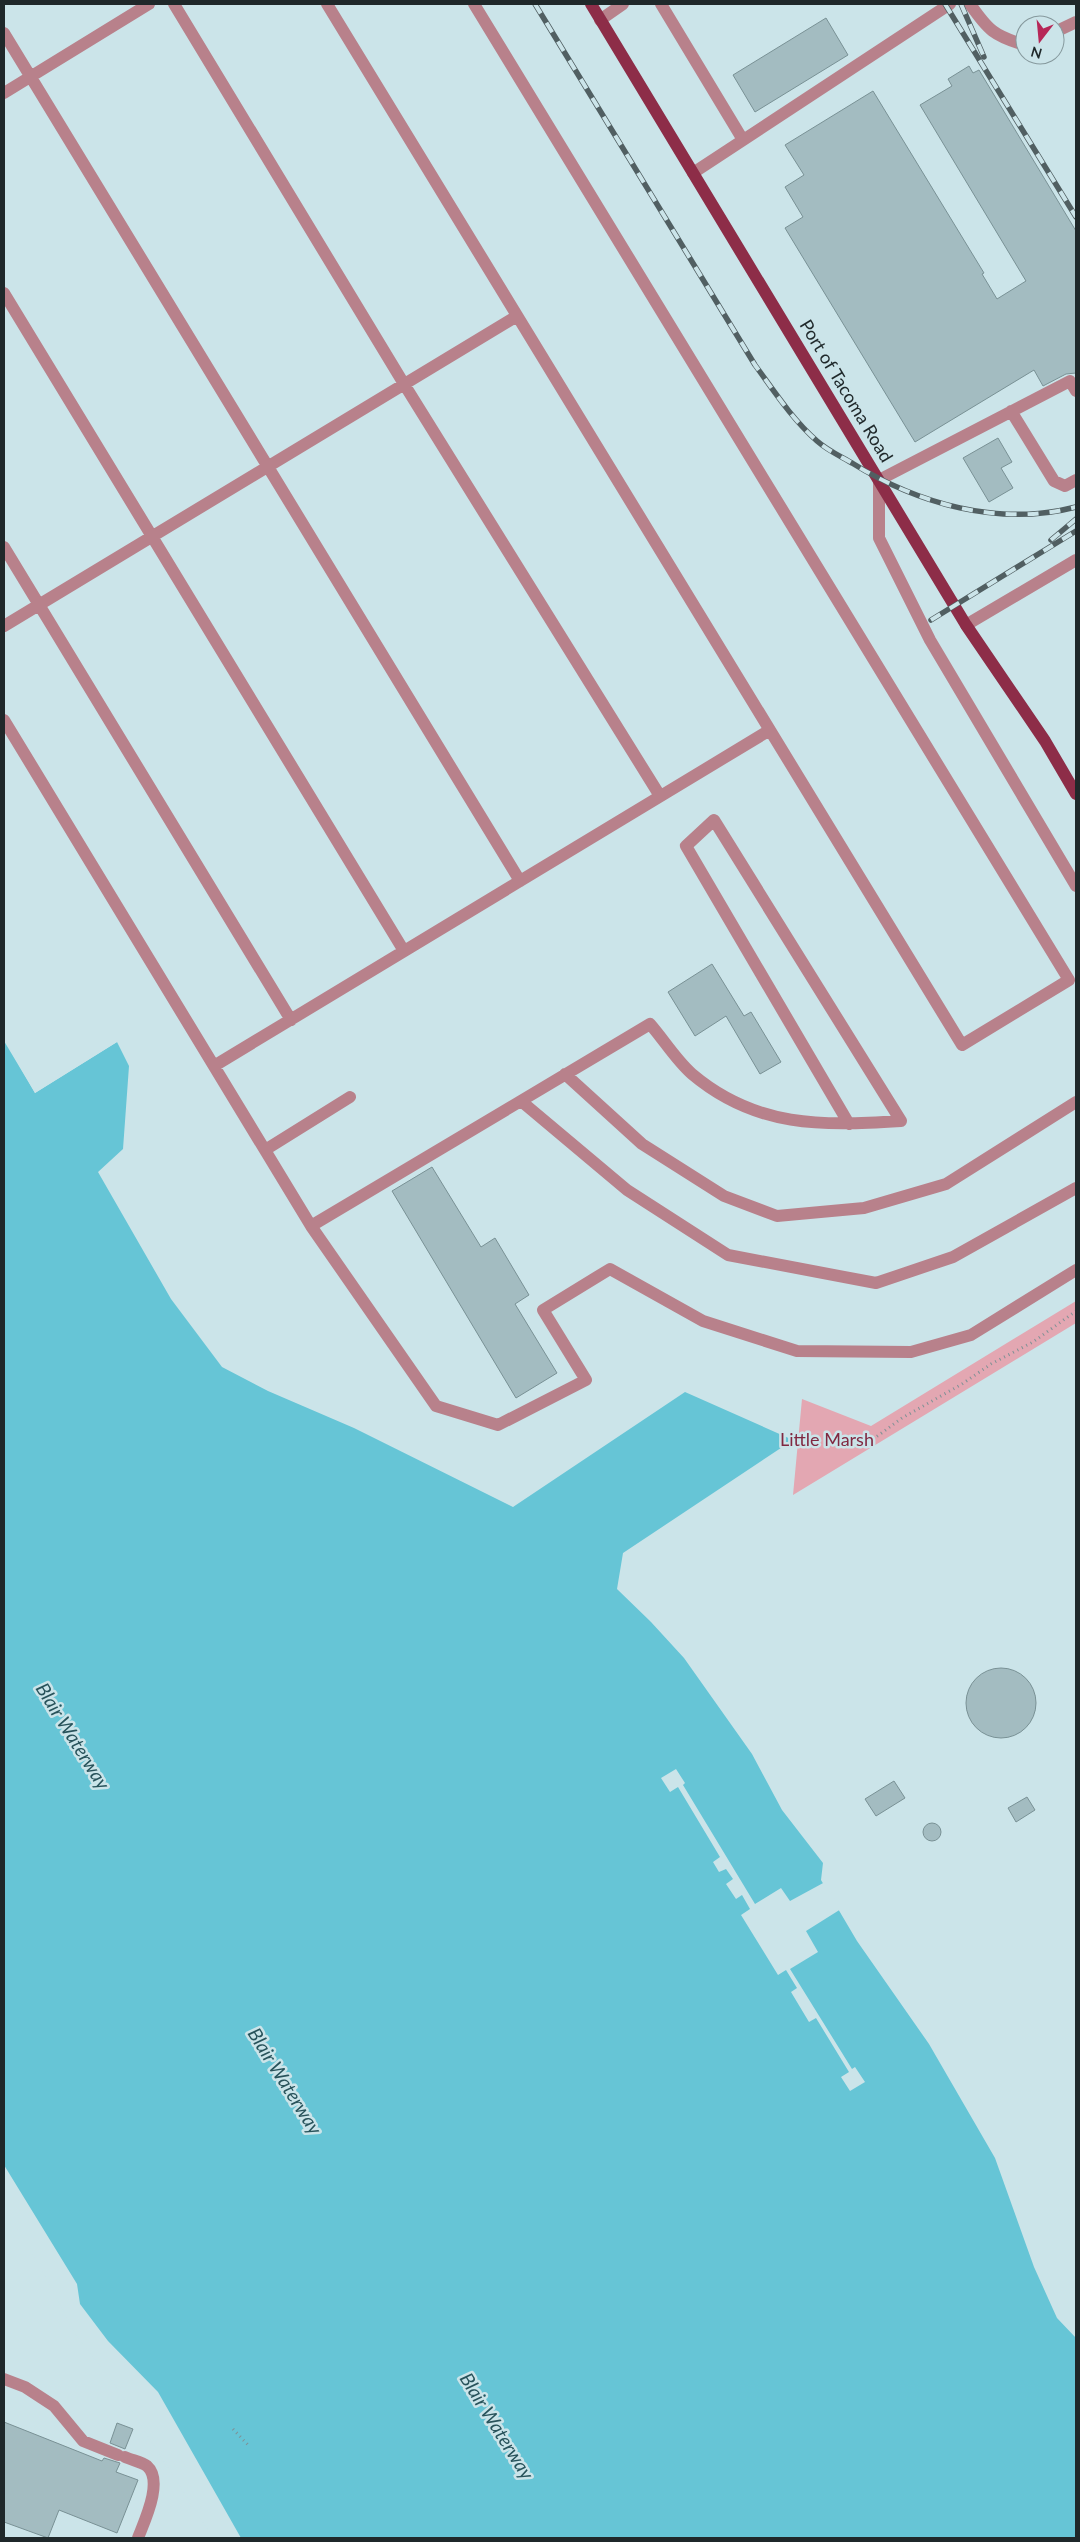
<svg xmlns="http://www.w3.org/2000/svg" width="1080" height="2542" font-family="Lato,sans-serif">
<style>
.green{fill:#e3a7b2}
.water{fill:#66c5d6}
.pier{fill:#cbe4e9}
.building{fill:#a3bcc1;stroke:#799195}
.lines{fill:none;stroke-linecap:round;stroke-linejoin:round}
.path{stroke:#7f9195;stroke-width:3;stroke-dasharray:1 4;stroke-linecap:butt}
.minor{stroke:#b8818b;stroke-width:12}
.major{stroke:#8d2d48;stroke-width:12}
.rail-casing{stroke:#515f62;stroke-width:5.5}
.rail{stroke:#cbe4e9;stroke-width:4;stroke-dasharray:11;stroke-linecap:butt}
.labels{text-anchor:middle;stroke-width:5;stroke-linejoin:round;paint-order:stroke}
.street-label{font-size:18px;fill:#1f282a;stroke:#cbe4e9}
.park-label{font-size:18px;fill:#802841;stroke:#cbe4e9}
.water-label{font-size:19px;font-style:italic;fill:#28535b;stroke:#cbe4e9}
</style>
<rect width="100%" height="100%" fill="#cbe4e9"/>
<!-- green -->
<path class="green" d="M1076 1301V1323L793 1495 802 1399 871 1426Z"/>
<!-- water -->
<path class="water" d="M4 1041 35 1093 117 1042 129 1066 123 1149 98 1172 171 1299 222 1367 268 1391 354 1428 513 1507 685 1392 793 1440 623 1553 617 1589 651 1622 684 1658 752 1754 782 1810 823 1863 821 1880 857 1941 929 2044 995 2158 1034 2267 1057 2318 1076 2338V2538H216L4 2202Z"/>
<!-- pier -->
<path class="pier" d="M4 1039 36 1089 116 1040 117 1042 35 1093Z
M676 1769 685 1783 683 1785 755 1904 781 1888 790 1901 825 1882 841 1909 806 1931 818 1952 790 1969 852 2069 855 2067 865 2082 850 2091 841 2077 849 2072 816 2018 809 2022 791 1992 797 1988 786 1970 778 1975 741 1915 750 1909 742 1895 736 1899 726 1884 733 1879 726 1869 719 1872 713 1862 720 1857 678 1787 670 1792 661 1778Z
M4 2165 77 2284 80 2304 108 2341 158 2392 241 2538H213L119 2391 74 2332 48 2281 4 2206Z"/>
<!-- building -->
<path class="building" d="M826 18 848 55 755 112 733 75Z
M969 66 973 73 979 70 1076 231V373L1066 374 1043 386 1034 370 915 442 785 228 803 217 785 187 804 175 785 145 873 91 984 273 982 274 997 299 1026 281 920 105 952 86 948 79Z
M998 438 1012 462 1001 468 1013 488 989 502 963 458Z
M712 964 744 1016 751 1012 781 1062 760 1074 726 1016 695 1036 668 992Z
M432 1167 481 1247 495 1238 529 1295 515 1304 557 1373 516 1398 392 1191Z
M966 1703a35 35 0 1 1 70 0a35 35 0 1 1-70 0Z
M894 1781 905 1798 876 1816 865 1799Z
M1027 1797 1035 1810 1016 1822 1008 1808Z
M923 1832a9 9 0 1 1 18 0a9 9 0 1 1-18 0Z
M4 2422 102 2461 104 2458 120 2463 116 2472 138 2480 117 2533 59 2510 48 2538 4 2522Z
M117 2423 133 2429 125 2449 110 2443Z"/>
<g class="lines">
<!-- path -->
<path class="path" d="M835 1440 863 1445 868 1443 902 1418 962 1384 991 1364 1033 1342 1076 1311
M233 2429 250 2447"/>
<!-- minor -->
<path class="minor" d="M174 4 404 384 660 796
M327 4 962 1045 1069 980 474 4
M661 4 743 140
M970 4C988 30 994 36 1025 45
M600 20 623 4
M1055 32 1076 22
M4 33 520 881
M4 93 149 4
M693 173 950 4
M4 293 404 951
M1076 391 1070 381 879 480V538L930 640 1076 886
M1011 411 1054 481 1065 486 1076 480
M4 547 291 1020
M966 625 1076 560
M4 626 517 316
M4 720 311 1226 436 1406 498 1425 586 1380 543 1310 610 1269 703 1321 797 1351 911 1352 971 1335 1076 1270
M214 1066 770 730
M565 1074 642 1144 724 1196 777 1216 864 1208 946 1184 1076 1102
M521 1101 627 1190 728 1255 876 1283 953 1257 1076 1188
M265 1150 350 1097
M311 1226 650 1024C664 1040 676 1060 692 1074 756 1128 822 1126 901 1121L714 820 686 846 849 1124
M4 2379 25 2387 54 2406 83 2441 118 2455
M125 2457C131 2460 142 2462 147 2466 164 2481 144 2522 138 2538"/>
<!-- major -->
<path class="major" d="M591 4 966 625 1045 741 1076 794"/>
<defs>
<path id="rail" d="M535 4 755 365C774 391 792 419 817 441 827 450 840 456 852 463 918 504 999 527 1076 507
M945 4 1076 217
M961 4 984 57
M1051 540 1076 519
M931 620 1076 531"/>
</defs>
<!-- rail casing -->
<use href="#rail" class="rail-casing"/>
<!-- rail -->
<use href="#rail" class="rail"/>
</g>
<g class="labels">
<!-- street labels -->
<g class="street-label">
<text transform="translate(846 391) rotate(59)" y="6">Port of Tacoma Road</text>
</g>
<!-- park labels -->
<g class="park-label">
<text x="827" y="1446">Little Marsh</text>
</g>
<!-- water labels -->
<g class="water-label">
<text transform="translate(73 1736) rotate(58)" y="7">Blair Waterway</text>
<text transform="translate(285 2081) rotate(58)" y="7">Blair Waterway</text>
<text transform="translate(497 2426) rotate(58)" y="7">Blair Waterway</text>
</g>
</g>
<!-- border -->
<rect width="1080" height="2542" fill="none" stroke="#1f282a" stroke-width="10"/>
<!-- north arrow -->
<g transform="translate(1040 40) rotate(196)"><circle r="24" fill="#cbe4e9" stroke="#86999d"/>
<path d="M0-4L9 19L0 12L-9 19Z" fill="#b62757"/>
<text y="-8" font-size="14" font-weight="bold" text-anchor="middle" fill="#1f282a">N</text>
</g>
</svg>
